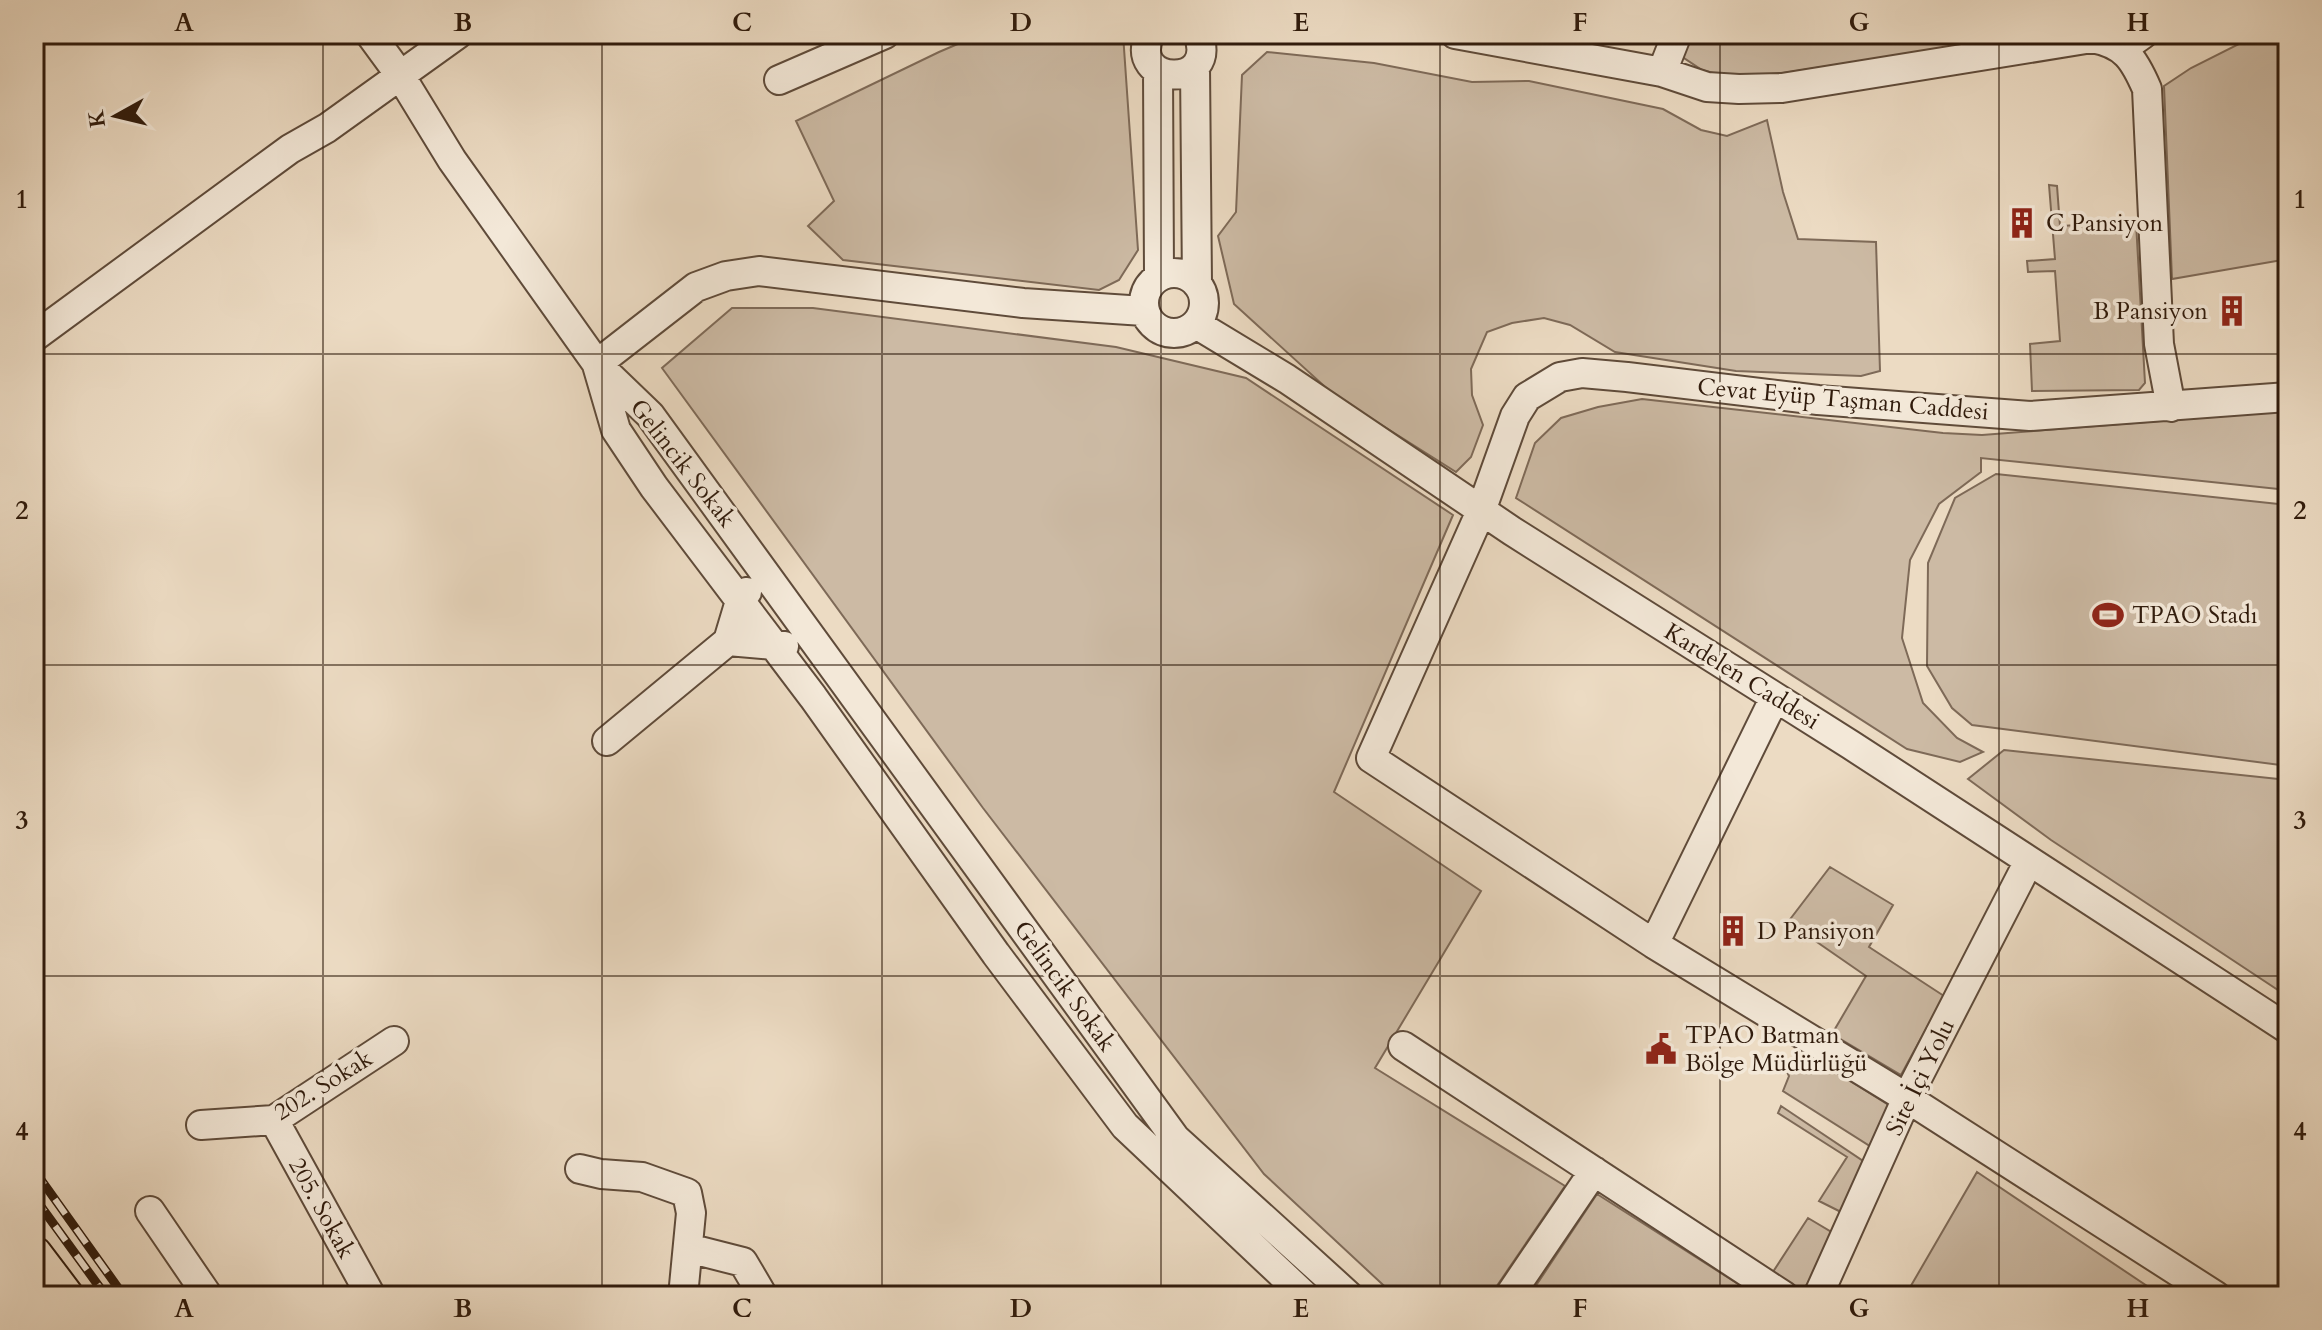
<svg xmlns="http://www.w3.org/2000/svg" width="2322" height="1330" font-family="Cardo,serif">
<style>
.green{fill:#ccbaa4;stroke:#7e6a58;stroke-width:2}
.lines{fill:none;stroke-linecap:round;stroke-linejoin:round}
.minor-casing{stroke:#5f4b3a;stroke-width:32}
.major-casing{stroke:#301b0c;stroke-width:40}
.minor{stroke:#f3e8d8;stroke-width:28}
.major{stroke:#ecdbc3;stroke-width:36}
.rail-casing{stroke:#301b0c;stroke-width:9}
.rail{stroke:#f3e8d8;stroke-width:6;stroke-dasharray:18;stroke-linecap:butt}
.grid{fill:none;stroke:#301b0c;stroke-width:2;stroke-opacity:0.55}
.labels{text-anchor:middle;stroke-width:7;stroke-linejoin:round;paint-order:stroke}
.poi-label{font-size:24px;fill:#301b0c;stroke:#f3e8d8;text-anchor:start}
.street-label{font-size:24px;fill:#301b0c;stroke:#f3e8d8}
.neatline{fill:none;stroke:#301b0c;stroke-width:3}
.grid-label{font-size:26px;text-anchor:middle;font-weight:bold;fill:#301b0c}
</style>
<rect width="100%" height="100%" fill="#ecdbc3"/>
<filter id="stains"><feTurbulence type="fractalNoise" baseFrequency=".0025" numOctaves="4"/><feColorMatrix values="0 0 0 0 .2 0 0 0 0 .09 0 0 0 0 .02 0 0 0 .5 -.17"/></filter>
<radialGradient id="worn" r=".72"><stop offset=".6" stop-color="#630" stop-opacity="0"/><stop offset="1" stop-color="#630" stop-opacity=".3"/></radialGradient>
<!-- green -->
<path class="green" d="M981 34H1123L1138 250 1119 280 1099 290 843 260 808 226 834 201 796 121 939 52Z
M1690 34H2038L1738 80 1702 70 1681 56Z
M2247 34H2288V259L2172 279 2164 86 2191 68 2239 44Z
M1267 52 1374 63 1472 82 1529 81 1663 109 1701 130 1727 136 1767 120 1783 192 1798 239 1876 242 1880 371 1861 376 1736 371 1615 352 1570 325 1544 318 1512 323 1487 332 1471 369 1472 395 1483 425 1471 457 1456 472 1334 395 1234 304 1218 236 1236 212 1242 75Z
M2049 185 2057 186 2060 226 2136 222 2145 383 2139 390 2032 391 2030 344 2060 341 2055 271 2028 272 2027 261 2055 259Z
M732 308H813L1116 347 1246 378 1453 515 1334 792 1481 891 1375 1068 1565 1186 1490 1296H1395L1264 1174 983 808 662 368Z
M1642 399 1943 433 1982 435 2288 411V490L1981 458V472L1939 504 1910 560 1902 638 1923 703 1957 738 1983 752 1960 762 1907 749 1516 498 1535 443 1561 418 1598 407Z
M1996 474 2288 505V766L1972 725 1952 708 1927 666 1928 563 1955 498Z
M2004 750 2288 780V994H2284L2051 840 1968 779Z
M1830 867 1893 905 1869 947 1944 996 1901 1075 1832 1034 1866 976 1788 922Z
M1799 1049 1895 1109 1873 1148 1783 1091 1789 1076 1787 1072Z
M1781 1106 1866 1163 1845 1214 1819 1201 1847 1157 1778 1113Z
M1977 1172 2162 1296H1905Z
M1597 1194 1757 1296H1529Z
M1808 1218 1833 1233 1810 1284 1798 1289 1769 1278Z"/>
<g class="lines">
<defs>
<path id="minor" d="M370 34 400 75 452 160 597 364 650 415 1175 1138 1349 1296
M1150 34C1126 86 1220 90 1198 34
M1455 34 1662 72 1707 87 1739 89 1782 88 2092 38C2125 44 2134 59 2147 89L2159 344 2171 407
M2122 49 2143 34
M1195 67 1197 284
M1158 71 1159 276
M1662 72 1677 34
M779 80 885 34
M1144 303a30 30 0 1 1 60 0a30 30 0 1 1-60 0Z
M1196 324 1287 379 1512 531 1851 745 2288 1029
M34 337 290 149 327 128 458 34
M597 364 696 287 726 276 759 271 1023 303 1144 311
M597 365 616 430 654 487 813 697 996 954 1125 1126 1305 1296
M747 592 740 601 728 641 784 646
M607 741 728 641
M1654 944 1775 697
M1403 1046 1784 1296
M274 1120 371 1296
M201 1125 274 1120 394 1041
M580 1169 601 1174 642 1177 687 1193 691 1213 683 1296
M150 1211 208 1296
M688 1248 743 1262 763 1296
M1509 1296 1594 1171
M1818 1296 1907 1098 2029 861
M2216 1296 1907 1098 1654 944 1371 758 1481 511 1515 416 1527 397 1560 377 1582 373 1627 377 1818 400 2030 416 2288 397"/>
<path id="major" d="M34 1255 65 1296"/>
</defs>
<!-- minor casing -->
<use href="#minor" class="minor-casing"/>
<!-- major casing -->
<use href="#major" class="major-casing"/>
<!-- minor -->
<use href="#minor" class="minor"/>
<!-- major -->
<use href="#major" class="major"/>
<defs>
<path id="rail" d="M34 1170 124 1296
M34 1197 106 1296"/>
</defs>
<!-- rail casing -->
<use href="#rail" class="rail-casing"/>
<!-- rail -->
<use href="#rail" class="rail"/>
</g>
<!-- grid -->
<path class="grid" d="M323 34V1296M602 34V1296M882 34V1296M1161 34V1296M1440 34V1296M1720 34V1296M1999 34V1296M34 354H2288M34 665H2288M34 976H2288"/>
<!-- icons -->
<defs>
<symbol id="building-bare" viewBox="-9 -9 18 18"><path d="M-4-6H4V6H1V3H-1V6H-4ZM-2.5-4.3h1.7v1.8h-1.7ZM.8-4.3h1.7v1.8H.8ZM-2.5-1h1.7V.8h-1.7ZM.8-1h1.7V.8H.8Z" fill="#8f2418" stroke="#f3e8d8" stroke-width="2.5" paint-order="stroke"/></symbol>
<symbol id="stadium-bare" viewBox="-9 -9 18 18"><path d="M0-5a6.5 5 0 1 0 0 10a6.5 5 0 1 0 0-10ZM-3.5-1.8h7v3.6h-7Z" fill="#8f2418" stroke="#f3e8d8" stroke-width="2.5" paint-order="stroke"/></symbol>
<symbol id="civic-bare" viewBox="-9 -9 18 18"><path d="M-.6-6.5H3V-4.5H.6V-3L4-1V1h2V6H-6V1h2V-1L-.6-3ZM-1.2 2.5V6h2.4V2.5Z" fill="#8f2418" stroke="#f3e8d8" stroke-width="2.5" paint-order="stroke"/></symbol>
</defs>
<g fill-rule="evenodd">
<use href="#building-bare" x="2000" y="201" width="44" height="44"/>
<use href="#building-bare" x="2210" y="289" width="44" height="44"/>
<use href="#stadium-bare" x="2086" y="593" width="44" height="44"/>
<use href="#building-bare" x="1711" y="909" width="44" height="44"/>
<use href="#civic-bare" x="1639" y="1027" width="44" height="44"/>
</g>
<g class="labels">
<!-- poi labels -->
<g class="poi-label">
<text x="2046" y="231">C Pansiyon</text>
<text x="2208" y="319" text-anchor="end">B Pansiyon</text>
<text x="2132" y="623">TPAO Stadı</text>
<text x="1757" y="939">D Pansiyon</text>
<text x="1685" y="1043">TPAO Batman<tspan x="1685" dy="28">Bölge Müdürlüğü</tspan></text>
</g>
<!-- street labels -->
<g class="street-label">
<text transform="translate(1843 399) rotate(5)" y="8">Cevat Eyüp Taşman Caddesi</text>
<text transform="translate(683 463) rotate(52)" y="8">Gelincik Sokak</text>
<text transform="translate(1742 676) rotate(32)" y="8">Kardelen Caddesi</text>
<text transform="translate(1065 986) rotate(54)" y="8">Gelincik Sokak</text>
<text transform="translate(1920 1077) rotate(-64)" y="8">Site İçi Yolu</text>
<text transform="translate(323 1085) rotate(-32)" y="8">202. Sokak</text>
<text transform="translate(322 1208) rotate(61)" y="8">205. Sokak</text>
</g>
</g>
<!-- margin -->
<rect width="2322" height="1330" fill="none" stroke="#ecdbc3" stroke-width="88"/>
<!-- north arrow -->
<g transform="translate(116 116) rotate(262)" stroke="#f3e8d8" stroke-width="6" paint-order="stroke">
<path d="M0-6L14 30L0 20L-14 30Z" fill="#301b0c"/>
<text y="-12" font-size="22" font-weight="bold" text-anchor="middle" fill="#301b0c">K</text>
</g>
<rect x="44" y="44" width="2234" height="1242" class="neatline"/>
<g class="grid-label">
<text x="184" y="31">A</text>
<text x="463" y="31">B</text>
<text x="742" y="31">C</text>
<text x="1021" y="31">D</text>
<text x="1301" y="31">E</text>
<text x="1580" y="31">F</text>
<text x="1859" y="31">G</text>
<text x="2138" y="31">H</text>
<text x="22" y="208">1</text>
<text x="2300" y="208">1</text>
<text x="22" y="519">2</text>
<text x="2300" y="519">2</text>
<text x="22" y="829">3</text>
<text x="2300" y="829">3</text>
<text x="22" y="1140">4</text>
<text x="2300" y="1140">4</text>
<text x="184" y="1317">A</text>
<text x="463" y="1317">B</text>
<text x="742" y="1317">C</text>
<text x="1021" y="1317">D</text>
<text x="1301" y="1317">E</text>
<text x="1580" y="1317">F</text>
<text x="1859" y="1317">G</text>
<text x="2138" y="1317">H</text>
</g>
<rect width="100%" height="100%" filter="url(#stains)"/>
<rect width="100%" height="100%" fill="url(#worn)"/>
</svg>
